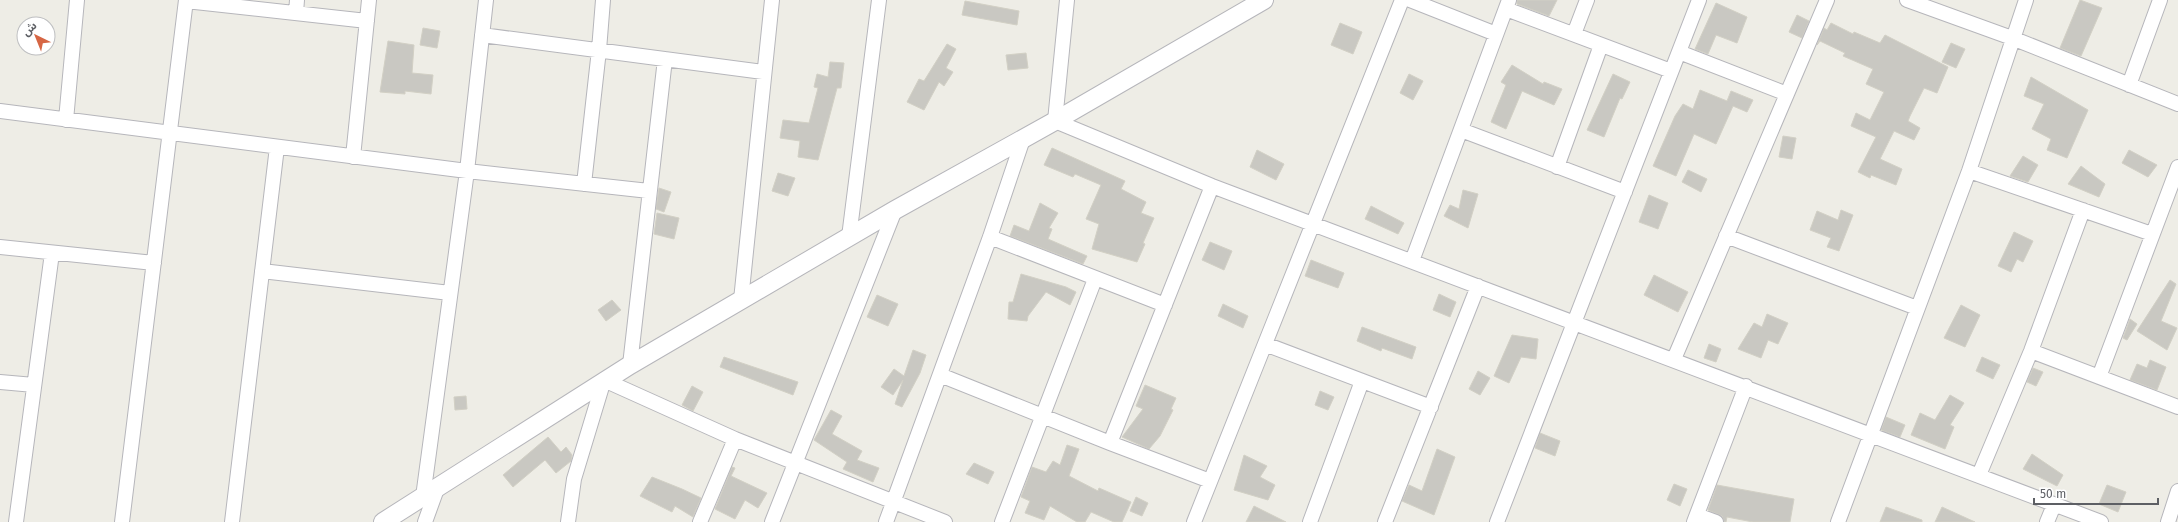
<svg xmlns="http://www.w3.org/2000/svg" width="2178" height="522" font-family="'Fira Sans','Noto Sans Arabic',sans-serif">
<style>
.building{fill:#c9c8c2;stroke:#d2d0c5}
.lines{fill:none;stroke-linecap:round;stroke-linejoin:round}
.minor-casing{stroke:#b6b6bb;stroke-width:16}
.tertiary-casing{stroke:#b6b6bb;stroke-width:20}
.minor{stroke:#fff;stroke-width:14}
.tertiary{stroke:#fff;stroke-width:18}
</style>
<rect width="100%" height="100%" fill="#eeede6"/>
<!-- building -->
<path class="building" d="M1517 0H1557L1549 16 1517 4Z
M2080 0 2102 8 2081 56 2060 48Z
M965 1 1019 11 1017 25 962 15Z
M1716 3 1747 17 1737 43 1716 35 1708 54 1695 49Z
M1797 15 1809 21 1802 38 1789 32Z
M1340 23 1362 32 1353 54 1331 45Z
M1831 23 1853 34 1854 32 1880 43 1885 35 1948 67 1937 93 1924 88 1910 116 1908 121 1920 128 1914 140 1894 131 1880 159 1902 169 1896 185 1871 175 1870 178 1858 172 1876 137 1851 126 1856 113 1870 120 1884 92 1866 84 1873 69 1843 56 1845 53 1820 41 1817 45 1824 28 1827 30Z
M423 28 440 31 437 48 420 45Z
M388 41 414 45 412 73 433 75 431 94 405 91V94L380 92Z
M1951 43 1965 49 1956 68 1942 62Z
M947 44 956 49 946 68 953 72 944 86 939 82 924 110 907 102 919 79 924 81Z
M1026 53 1028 68 1008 70 1006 55Z
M830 62 844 63 841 88H837L818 160 798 157 800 141 780 138 783 120 809 123 818 88 814 87 817 74 828 77Z
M1512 65 1543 84 1544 82 1562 89 1554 105 1522 91 1506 129 1491 122 1506 85 1501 82Z
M1409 74 1423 81 1413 100 1400 93Z
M1613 74 1630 82 1622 99 1620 98 1604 137 1587 130Z
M2031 77 2088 110 2067 158 2047 150 2051 139 2032 129 2044 104 2024 96Z
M1700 90 1727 101 1731 91 1753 100 1747 112 1733 106 1716 144 1694 134 1676 176 1653 166 1675 116 1683 104 1693 109Z
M1783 136 1796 138 1792 159 1779 157Z
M1052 148 1125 181 1121 189 1146 202 1141 213 1154 218 1143 243 1145 244 1137 262 1092 249 1099 224 1086 219 1101 185 1075 174 1073 177 1044 165Z
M1257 150 1284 164 1276 180 1250 167Z
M2129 150 2157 165 2148 177 2122 163Z
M2023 156 2038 165 2028 182 2010 176Z
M2081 166 2105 184 2099 197 2068 184Z
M1688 170 1707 179 1701 192 1682 182Z
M778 173 795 178 788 196 772 191Z
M659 188 671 192 664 212 656 209Z
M1463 190 1478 194 1468 228 1444 216 1450 205 1459 209Z
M1649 195 1668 203 1658 229 1639 222Z
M1040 203 1058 213 1049 228 1052 229 1048 239 1087 256 1083 264 1010 236 1014 225 1029 231Z
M1371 206 1404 223 1398 234 1365 219Z
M1841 210 1853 215 1839 251 1827 247 1831 238 1810 230 1817 211 1838 220Z
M657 213 679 218 674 239 654 234Z
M2014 232 2033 241 2023 262 2017 259 2011 272 1998 266Z
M1210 242 1232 251 1224 270 1202 260Z
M1311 260 1344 273 1338 288 1305 276Z
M1021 274 1066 287 1076 292 1070 305 1046 292 1028 316 1027 321 1008 319 1009 302H1013Z
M1654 275 1688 292 1678 312 1644 295Z
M2170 280 2176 284 2161 321 2177 328 2167 350 2137 331Z
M1439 294 1456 302 1450 317 1433 310Z
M877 295 898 304 888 326 867 317Z
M612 300 621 310 606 321 598 310Z
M1223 304 1248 316 1243 328 1218 316Z
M1961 305 1980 315 1965 347 1944 338Z
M1767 314 1788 323 1778 344 1768 340 1761 358 1738 349 1754 323 1762 327Z
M2130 319 2137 324 2127 340 2123 338Z
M1362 327 1416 347 1412 359 1382 348 1381 351 1357 341Z
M1512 335 1538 339 1536 359 1521 357 1509 383 1494 376Z
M1709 344 1721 349 1716 362 1704 358Z
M913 350 926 355 920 373 902 407 895 404 903 380 893 395 881 387 894 369 904 376Z
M724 357 798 382 793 395 720 367Z
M1982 357 2000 365 1993 379 1976 371Z
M2150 360 2166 367 2157 390 2130 380 2137 364 2147 368Z
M2033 368 2043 372 2036 386 2027 382Z
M1478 371 1490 378 1480 395 1469 389Z
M1145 385 1176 398 1171 409 1173 410 1160 436 1149 449 1122 437 1143 409 1136 406Z
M692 386 703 392 693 411 682 405Z
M1320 391 1334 397 1328 410 1315 405Z
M1950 395 1964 403 1950 425 1954 427 1945 449 1911 435 1920 413 1935 420Z
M466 396 467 409 455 410 454 397Z
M831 410 842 416 832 434 862 451 857 460 879 468 873 482 843 469 847 462 814 440Z
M1886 417 1905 425 1900 437 1881 430Z
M1540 433 1560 441 1555 456 1535 448Z
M548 437 561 452 566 447 572 455 571 461 556 473 545 460 513 487 503 475Z
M1067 445 1079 449 1069 476 1098 491 1099 488 1131 502 1122 522H1114L1091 512 1085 522H1077L1050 506 1044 520 1025 513 1030 501 1021 497 1032 467 1046 472 1053 461 1060 465Z
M1437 449 1455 457 1434 515 1402 501 1409 485 1422 491Z
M2032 454 2063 475 2057 486 2023 469Z
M1244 455 1267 466 1260 477 1275 485 1268 500 1234 490Z
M974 463 994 472 988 484 966 474Z
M732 467 735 468 731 476 767 493 758 508 745 500 735 519 715 509Z
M652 477 682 489 701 498 693 517 675 506 672 512 640 496Z
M1674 484 1687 489 1680 506 1667 500Z
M1717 485 1794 499 1790 522H1753L1727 517 1726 522H1724L1722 516 1708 510Z
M2107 485 2126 492 2118 512 2099 504Z
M1136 497 1148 503 1142 516 1130 511Z
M1254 506 1286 522H1246Z
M1886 507 1922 520V522H1880Z
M1942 507 1975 522H1935Z"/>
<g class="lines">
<defs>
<path id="minor" d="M1067 0 1055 121 1212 186 2101 522
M1410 0 1496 34
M1907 0 2012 38 2178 104
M186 1 367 21
M1506 9 1671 71
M296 13 297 0
M1574 34 1587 0
M482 35 763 72
M1679 52 1787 94
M2129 85 2160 0
M0 111 467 171 649 191
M66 120 77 0
M1461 130 1625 192
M353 157 369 0
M1557 167 1601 45
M1969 171 2152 234
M584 184 599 50 603 0
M1726 236 1917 308
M849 237 879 0
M990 237 1165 305
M0 247 154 263
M1412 261 1509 0
M262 271 450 293
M741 300 772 0
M1265 344 1431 407
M2031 351 2178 407
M1674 359 1827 0
M630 365 665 59
M940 375 1110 443 1210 481
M2099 377 2178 167
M0 382 34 385
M1110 443 1212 186
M1979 475 2031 351 2083 210
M423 497 467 171 486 0
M1697 515 1716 522
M16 522 52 253
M122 522 186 0
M232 522 277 147
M425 522 438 486
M568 522 574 479 604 380 735 439 945 522
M700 522 735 439
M772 522 895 210
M886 522 990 237 1023 139
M1002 522 1095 279
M1194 522 1402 0
M1310 522 1362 381
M1385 522 1478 286
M1497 522 1699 0
M1694 522 1746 386
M1838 522 1969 171 2026 0
M2047 522 2054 505
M2168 522 2178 491"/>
<path id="tertiary" d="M383 522 630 365 895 210 1055 121 1264 0"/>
</defs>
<!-- minor casing -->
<use href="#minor" class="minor-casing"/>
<!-- tertiary casing -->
<use href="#tertiary" class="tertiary-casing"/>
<!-- minor -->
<use href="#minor" class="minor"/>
<!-- tertiary -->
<use href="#tertiary" class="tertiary"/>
</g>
<!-- north arrow -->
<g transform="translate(36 36) rotate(317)"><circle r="19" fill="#ffffff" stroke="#bebfc1"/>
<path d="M0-3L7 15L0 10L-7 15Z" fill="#d66644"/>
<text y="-6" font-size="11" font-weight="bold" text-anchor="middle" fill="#5d5f64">ش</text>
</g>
<!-- scale -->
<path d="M2034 498v6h124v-6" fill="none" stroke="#5d5f64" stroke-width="2"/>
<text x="2040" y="498" font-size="12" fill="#5d5f64" stroke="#ffffff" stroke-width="3" paint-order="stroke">50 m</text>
</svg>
